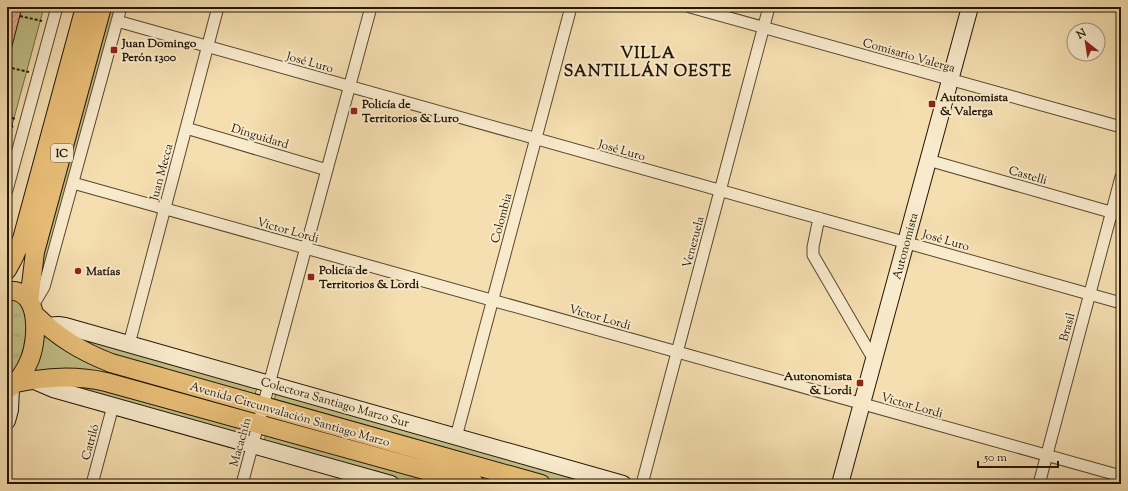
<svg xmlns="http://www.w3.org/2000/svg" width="1128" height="491" font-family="'Sorts Mill Goudy',serif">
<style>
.green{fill:#c2bf87;stroke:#726a46}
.park{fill:url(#park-tufts);stroke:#726a46}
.building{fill:url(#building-hatch);stroke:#231604}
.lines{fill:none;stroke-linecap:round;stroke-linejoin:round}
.street-casing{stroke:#58482f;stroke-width:13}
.secondary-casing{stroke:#231604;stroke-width:18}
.primary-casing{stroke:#231604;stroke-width:20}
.path{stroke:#231604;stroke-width:2;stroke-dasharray:3 2;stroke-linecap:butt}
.street{stroke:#f8eacc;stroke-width:11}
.secondary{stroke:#f8eacc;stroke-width:16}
.primary{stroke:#eabf78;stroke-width:18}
.poi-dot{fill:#8f2418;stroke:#f8eacc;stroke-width:1.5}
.labels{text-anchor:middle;stroke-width:4;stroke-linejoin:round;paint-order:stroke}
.shield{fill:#f8eacc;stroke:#635640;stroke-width:1}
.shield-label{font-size:11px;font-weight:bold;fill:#231604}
.poi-label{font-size:12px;font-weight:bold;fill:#231604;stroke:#f8eacc;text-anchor:start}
.street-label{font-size:12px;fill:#231604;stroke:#f8eacc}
.district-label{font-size:16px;font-weight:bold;letter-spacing:1px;fill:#231604;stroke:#f8eacc}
</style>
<defs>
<pattern id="park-tufts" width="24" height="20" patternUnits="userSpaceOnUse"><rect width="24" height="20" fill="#c2bf87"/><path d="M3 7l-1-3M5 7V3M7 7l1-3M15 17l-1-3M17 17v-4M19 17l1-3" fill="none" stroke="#a6a373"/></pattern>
<pattern id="building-hatch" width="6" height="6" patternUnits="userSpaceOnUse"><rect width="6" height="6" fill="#edb099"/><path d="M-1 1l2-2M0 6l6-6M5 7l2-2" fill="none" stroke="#cb9782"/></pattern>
</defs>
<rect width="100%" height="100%" fill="#f5deb0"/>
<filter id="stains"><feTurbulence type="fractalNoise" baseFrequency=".005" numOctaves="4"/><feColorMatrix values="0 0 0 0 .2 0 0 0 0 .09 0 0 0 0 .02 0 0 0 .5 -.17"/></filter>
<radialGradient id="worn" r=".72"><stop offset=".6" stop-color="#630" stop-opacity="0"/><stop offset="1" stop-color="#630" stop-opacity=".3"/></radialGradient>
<!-- green -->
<path class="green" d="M22 7H44L7 144V64Z
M107 7H116L39 289 38 262Z
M63 330 257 388 254 397 170 375 164 368 141 362 132 365 117 360Z
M43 334 250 410 249 414 35 373 33 370Z
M72 381 244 427 242 436 53 382Z
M276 392 602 484H560L275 404 274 401Z
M266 433 453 484H407L266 445 264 442Z"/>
<!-- park -->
<path class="park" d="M7 298C10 299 14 299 16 300 33 308 26 349 20 362 17 369 11 374 7 380Z"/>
<!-- building -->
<path class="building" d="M7 7H22L10 54 7 53Z"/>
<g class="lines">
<defs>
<path id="street" d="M690 7 1121 127
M117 21 1121 303
M186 128 327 170
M928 160 1121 215
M73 183 1121 476
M7 190 57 7
M819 218 813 247V255L874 360
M32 307 44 287 121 7
M129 344 218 7
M456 437 571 7
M92 484 113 406
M242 484 371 7
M642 484 769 7
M1039 484 1121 177"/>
<path id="secondary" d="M47 326 58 325 65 326 623 484
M32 380 53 389 391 484
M7 421 10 410 11 388
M840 484 970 7"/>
<path id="primary" d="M7 270 13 259 22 239 85 7
M7 291C41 287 38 338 30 359 26 369 19 380 11 387
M29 301 35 252 102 7
M34 314C58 337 80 351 111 363L541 484
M16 383C47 377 75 375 106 382L475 484"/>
</defs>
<!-- street casing -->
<use href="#street" class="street-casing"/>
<!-- secondary casing -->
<use href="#secondary" class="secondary-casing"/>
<!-- primary casing -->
<use href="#primary" class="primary-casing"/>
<!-- path -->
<path class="path" d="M20 16 42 21
M7 67 29 72
M7 117 16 119
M7 123 11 124 13 128"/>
<!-- street -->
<use href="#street" class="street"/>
<!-- secondary -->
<use href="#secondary" class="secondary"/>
<!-- primary -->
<use href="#primary" class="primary"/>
</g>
<!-- markers -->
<g class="poi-dot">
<rect x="110" y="46" width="8" height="8" rx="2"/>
<rect x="928" y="100" width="8" height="8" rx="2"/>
<rect x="350" y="107" width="8" height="8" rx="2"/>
<circle cx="78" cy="271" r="4"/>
<rect x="307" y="273" width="8" height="8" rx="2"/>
<rect x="856" y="379" width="8" height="8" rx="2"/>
</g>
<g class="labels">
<!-- shield labels -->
<rect class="shield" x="51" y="144" width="22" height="18" rx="3"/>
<g class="shield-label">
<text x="62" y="157">IC</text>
</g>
<!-- poi labels -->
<g class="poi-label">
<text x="122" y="47">Juan Domingo<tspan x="122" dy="14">Perón 1300</tspan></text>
<text x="940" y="101">Autonomista<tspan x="940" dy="14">&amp; Valerga</tspan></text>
<text x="362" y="108">Policía de<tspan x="362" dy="14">Territorios &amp; Luro</tspan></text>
<text x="319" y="274">Policía de<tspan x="319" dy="14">Territorios &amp; Lordi</tspan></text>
<text x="86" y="275">Matías</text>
<text x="852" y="380" text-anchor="end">Autonomista<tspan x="852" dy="14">&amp; Lordi</tspan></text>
</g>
<!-- street labels -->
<g class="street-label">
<text transform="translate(909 55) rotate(16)" y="4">Comisario Valerga</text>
<text transform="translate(310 62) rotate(16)" y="4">José Luro</text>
<text transform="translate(260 136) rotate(17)" y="4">Dinguidard</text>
<text transform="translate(622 150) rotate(16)" y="4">José Luro</text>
<text transform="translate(161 172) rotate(-75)" y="4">Juan Mecca</text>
<text transform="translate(1028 175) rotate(16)" y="4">Castelli</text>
<text transform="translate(501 218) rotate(-75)" y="4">Colombia</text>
<text transform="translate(288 230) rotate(16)" y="4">Víctor Lordi</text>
<text transform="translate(946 240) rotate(16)" y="4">José Luro</text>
<text transform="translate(693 242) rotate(-75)" y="4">Venezuela</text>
<text transform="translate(905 246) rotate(-75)" y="4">Autonomista</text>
<text transform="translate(600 317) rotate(16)" y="4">Víctor Lordi</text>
<text transform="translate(1067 327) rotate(-75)" y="4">Brasil</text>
<text transform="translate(335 402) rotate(16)" y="4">Colectora Santiago Marzo Sur</text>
<text transform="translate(912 405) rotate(16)" y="4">Víctor Lordi</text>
<text transform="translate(290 414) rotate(16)" y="4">Avenida Circunvalación Santiago Marzo</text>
<text transform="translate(90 442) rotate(-75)" y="4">Catriló</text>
<text transform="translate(240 442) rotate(-74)" y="4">Macachín</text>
</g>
<!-- district labels -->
<g class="district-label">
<text x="648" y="58">VILLA<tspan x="648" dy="18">SANTILLÁN OESTE</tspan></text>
</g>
</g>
<!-- margin -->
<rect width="1128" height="491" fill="none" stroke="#f5deb0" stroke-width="24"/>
<rect x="8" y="8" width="1112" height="475" fill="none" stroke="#231604" stroke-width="2"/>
<rect x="12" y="12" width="1104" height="467" fill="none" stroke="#231604"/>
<!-- north arrow -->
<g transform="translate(1086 42) rotate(330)"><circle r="19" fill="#f8eacc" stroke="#a3957c"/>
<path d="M0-3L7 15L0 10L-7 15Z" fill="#8f2418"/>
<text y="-6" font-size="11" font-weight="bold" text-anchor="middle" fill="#231604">N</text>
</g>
<!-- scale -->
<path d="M978 461v6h80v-6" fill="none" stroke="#231604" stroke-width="2"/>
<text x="984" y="461" font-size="12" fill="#231604" stroke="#f8eacc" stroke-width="3" paint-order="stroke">50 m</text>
<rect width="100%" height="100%" filter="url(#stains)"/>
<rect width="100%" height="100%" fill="url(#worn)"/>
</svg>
